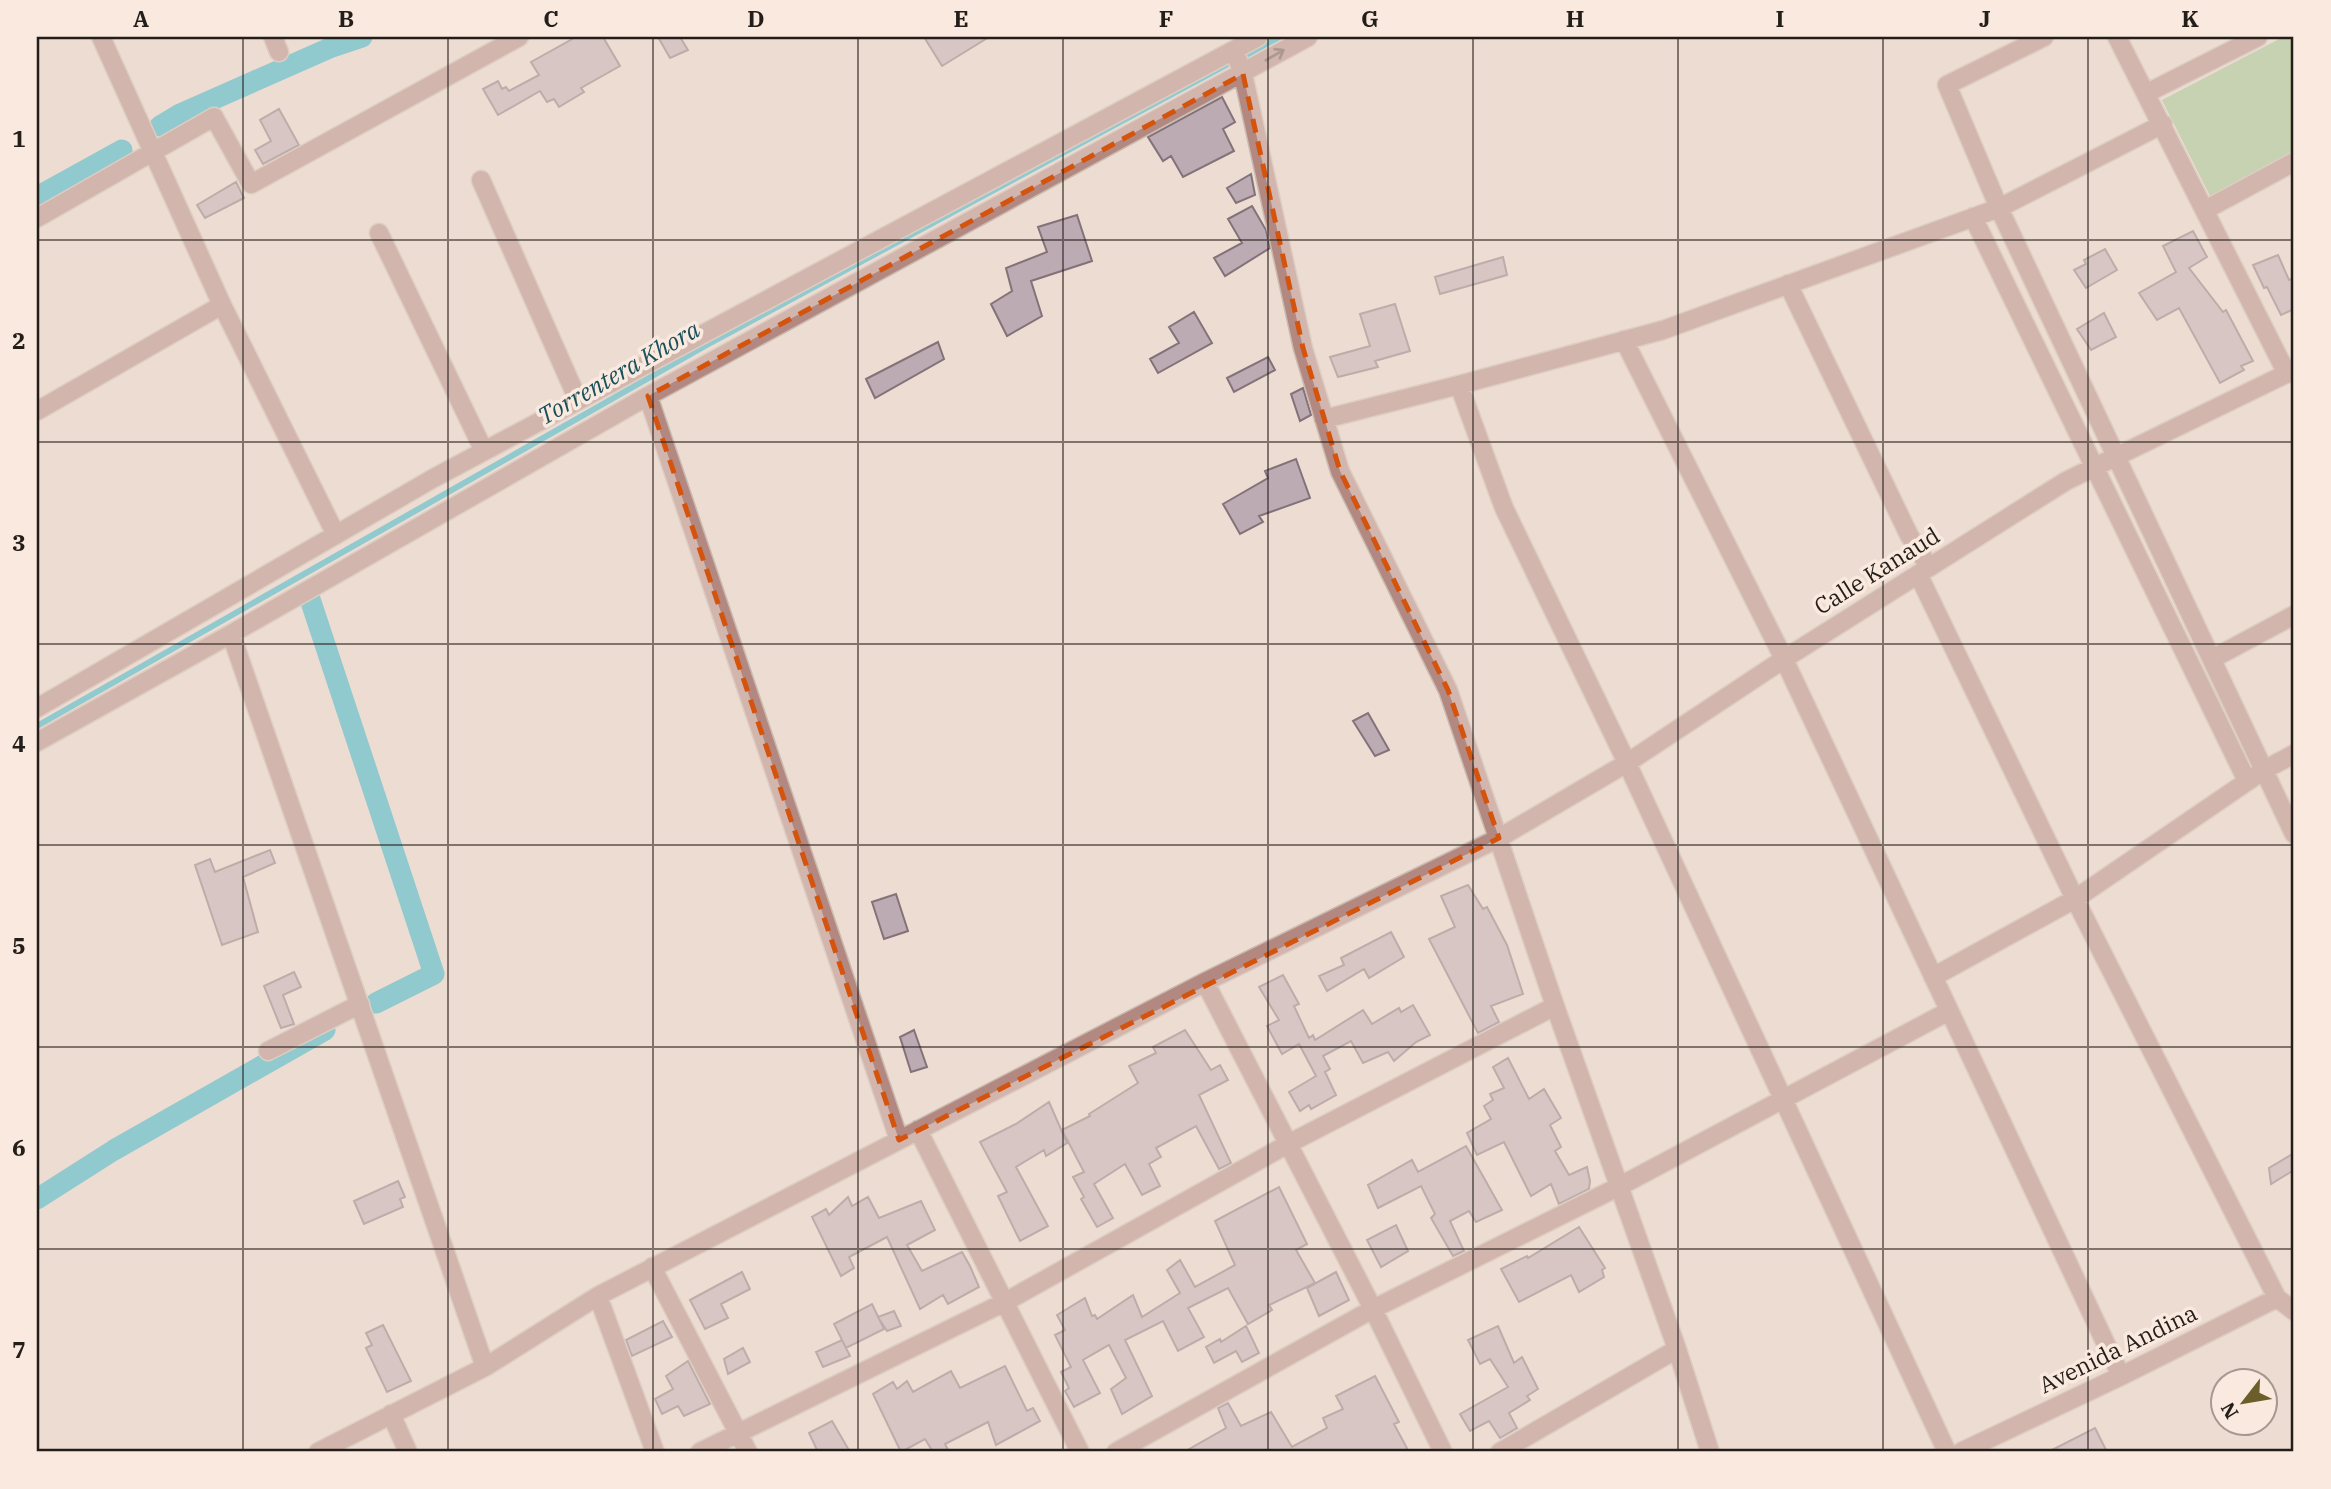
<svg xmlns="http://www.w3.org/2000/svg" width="2331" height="1489" font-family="'IBM Plex Serif',serif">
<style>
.green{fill:#97c589}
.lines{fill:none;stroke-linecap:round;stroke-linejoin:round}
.stream{stroke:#21b1ca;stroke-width:6}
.canal{stroke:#21b1ca;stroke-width:21}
.building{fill:#bdabb3;stroke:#837279;stroke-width:2}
.minor-casing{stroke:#c9bab0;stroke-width:21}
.minor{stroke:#b28880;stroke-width:18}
.oneway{stroke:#5d4843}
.marked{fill:none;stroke:#d4530d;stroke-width:5;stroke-dasharray:14 9;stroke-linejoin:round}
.grid{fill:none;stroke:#241e1a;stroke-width:2;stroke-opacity:0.55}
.labels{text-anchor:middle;stroke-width:7;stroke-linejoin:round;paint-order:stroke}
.street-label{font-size:23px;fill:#241e1a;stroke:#fae9de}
.water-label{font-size:24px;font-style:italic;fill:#19505a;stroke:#fae9de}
.neatline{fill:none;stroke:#241e1a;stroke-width:2.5}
.grid-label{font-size:23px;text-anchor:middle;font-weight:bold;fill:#241e1a}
</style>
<rect width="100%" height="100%" fill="#eddcd1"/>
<!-- green -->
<path class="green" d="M2283 37H2294V151L2210 196 2162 100Z"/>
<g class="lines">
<!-- stream -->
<path class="stream" d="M1246 55 1279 37
M37 726 712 342 1226 65"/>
<!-- canal -->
<path class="canal" d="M160 126 180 114 332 47 362 37
M37 197 122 150
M309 596 434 974 376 1003
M37 1199 114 1150 325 1030"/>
</g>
<!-- building -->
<path class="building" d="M576 37H603L620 66 581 88 584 92 559 107 554 99 547 102 540 91 498 115 483 89 498 81 502 89 506 87 509 91 539 75 531 62Z
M658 37H680L688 50 670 58Z
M924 37H989L942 66Z
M1222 97 1235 122 1223 129 1234 151 1183 177 1171 156 1163 161 1148 137Z
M279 109 299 145 263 164 255 150 271 141 260 120Z
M1251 174 1255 195 1236 203 1227 188Z
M236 182 244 198 205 218 197 205Z
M1252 206 1266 230 1270 248 1225 276 1214 258 1242 243 1228 219Z
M1077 215 1092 261 1031 281 1042 316 1007 336 991 304 1012 291 1006 268 1047 252 1038 227Z
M2193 231 2207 257 2189 268 2223 312 2226 310 2253 361 2241 366 2244 370 2220 383 2179 308 2157 320 2139 293 2176 272 2163 246Z
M2105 249 2117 270 2086 288 2074 270 2086 264 2084 260Z
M2278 255 2289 280 2294 278V309L2281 315 2267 287 2264 288 2253 265Z
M1503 257 1507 275 1440 294 1435 277Z
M1395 304 1410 351 1375 361 1378 367 1338 377 1330 357 1370 346 1360 314Z
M1194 312 1212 343 1158 373 1150 359 1179 343 1169 327Z
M2104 313 2116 337 2091 350 2077 329Z
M938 342 944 359 875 398 866 379Z
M1268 357 1275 370 1234 392 1227 378Z
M1303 388 1311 415 1300 421 1291 394Z
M1296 459 1310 498 1259 516 1263 522 1240 534 1223 504 1268 478 1265 471Z
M1368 713 1389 750 1375 756 1353 721Z
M270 850 275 863 243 877 258 932 222 945 195 865 210 859 215 872Z
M1468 885 1483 909 1487 907 1507 945 1523 994 1491 1006 1499 1022 1478 1033 1429 939 1455 927 1441 896Z
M896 894 908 931 884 939 872 902Z
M1391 932 1404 957 1369 978 1364 969 1327 991 1319 976 1344 965 1341 958Z
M294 972 301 987 283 995 294 1024 281 1028 264 986Z
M1283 975 1299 1004 1294 1006 1309 1038 1313 1035 1315 1040 1363 1010 1372 1024 1399 1008 1401 1012 1413 1005 1430 1035 1416 1042 1394 1061 1388 1052 1363 1063 1351 1041 1323 1056 1330 1069 1325 1072 1336 1095 1311 1109 1309 1105 1300 1111 1289 1092 1316 1076 1299 1044 1282 1054 1267 1026 1279 1020 1259 987Z
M914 1030 927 1067 911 1072 900 1037Z
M1185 1030 1211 1070 1220 1065 1228 1080 1199 1095 1231 1163 1219 1169 1196 1126 1156 1148 1161 1157 1149 1164 1160 1186 1142 1195 1125 1164 1094 1184 1113 1218 1097 1227 1081 1199 1084 1197 1073 1177 1084 1172 1062 1130 1090 1116 1089 1114 1138 1083 1129 1066 1156 1053 1153 1047Z
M1508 1058 1529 1099 1544 1089 1561 1118 1550 1125 1561 1147 1555 1151 1569 1175 1587 1167 1590 1181 1589 1189 1559 1204 1551 1184 1531 1196 1504 1142 1477 1155 1467 1133 1491 1119 1484 1106 1493 1100 1490 1094 1504 1088 1493 1067Z
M1049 1102 1067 1143 1046 1156 1044 1150 1016 1167 1048 1226 1020 1241 998 1196 1007 1192 980 1142 1016 1124Z
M1466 1146 1502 1210 1476 1222 1469 1211 1450 1221 1464 1251 1453 1256 1431 1218 1435 1214 1421 1186 1378 1208 1368 1185 1412 1160 1418 1172Z
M2294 1153V1170L2271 1184 2269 1168Z
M398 1181 405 1197 400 1199 403 1207 364 1224 354 1201Z
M1279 1187 1307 1244 1296 1250 1315 1283 1269 1305 1272 1310 1248 1324 1228 1288 1188 1308 1204 1337 1178 1351 1163 1321 1125 1340 1152 1396 1122 1414 1111 1389 1126 1378 1109 1345 1083 1360 1100 1393 1074 1407 1065 1391 1069 1388 1061 1372 1071 1367 1055 1335 1065 1330 1057 1315 1085 1298 1092 1316 1095 1315 1097 1319 1133 1295 1142 1317 1180 1293 1167 1270 1180 1260 1195 1287 1235 1265 1215 1221Z
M848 1197 852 1206 868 1197 879 1218 921 1201 935 1230 907 1245 922 1271 962 1252 970 1266 979 1287 948 1304 943 1295 920 1309 887 1237 849 1257 854 1268 841 1276 812 1217 826 1209 829 1215Z
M1396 1225 1408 1251 1381 1267 1367 1240Z
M1579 1227 1605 1268 1602 1270 1604 1277 1579 1292 1571 1275 1519 1302 1501 1269 1527 1256 1528 1258Z
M742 1272 750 1289 721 1304 728 1318 705 1329 690 1300Z
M1336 1272 1349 1300 1319 1316 1307 1288Z
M872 1304 884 1329 846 1348 834 1324Z
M894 1311 901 1326 887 1331 878 1317Z
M663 1321 672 1337 632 1356 626 1340Z
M383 1325 411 1381 387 1392 366 1348 372 1345 366 1333Z
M1246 1326 1259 1353 1242 1362 1236 1351 1214 1363 1206 1347 1220 1339 1221 1342Z
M1498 1326 1514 1363 1522 1357 1538 1389 1527 1396 1530 1400 1509 1413 1517 1428 1500 1438 1489 1421 1470 1431 1460 1414 1508 1387 1490 1359 1480 1364 1468 1340Z
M842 1340 850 1356 823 1367 816 1352Z
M743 1348 750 1362 728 1374 724 1359Z
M688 1361 710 1404 684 1416 678 1406 662 1414 655 1399 673 1389 666 1376Z
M1005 1366 1027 1411 1033 1408 1040 1421 996 1445 988 1422 945 1444 949 1452H933L925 1439 901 1452 873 1394 893 1382 897 1389 907 1381 913 1392 951 1371 960 1388Z
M1375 1376 1399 1422 1394 1424 1409 1452H1184L1226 1428 1218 1408 1228 1403 1241 1426 1271 1412 1292 1447 1327 1428 1323 1418 1343 1409 1336 1396Z
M832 1421 850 1452H818L809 1433Z
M2095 1428 2107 1452H2048Z"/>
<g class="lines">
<defs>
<path id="minor" d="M101 37 222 305 336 535
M273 37 279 52
M1258 37 1234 50 1243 74 1303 348 1340 471 1448 690 1555 1006 1677 1349 1710 1452
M2044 37 1947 85 1999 208 2294 834
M2117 37 2287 374
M2147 93 2258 37
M481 180 578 400
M2205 210 2294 162
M1973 217 2247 781
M37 218 214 117 251 184 519 37
M379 233 484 451
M1788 284 1909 535 1929 567
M1624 340 1784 659 2121 1376
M1459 385 1504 508 1627 763 1947 1452
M648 396 899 1140
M37 411 222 305
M1324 419 1459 385 1663 330 1999 208 2163 124
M1918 574 2075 899 2277 1298
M231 634 485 1367
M2212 659 2294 615
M37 708 432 479 1234 50
M37 742 231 634 648 396 1308 37
M1933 977 2075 899 2264 770 2294 754
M1205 982 1373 1309 1443 1452
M268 1051 360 1004
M918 1130 1080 1452
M652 1267 748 1452
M598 1296 655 1452
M391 1414 408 1452
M318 1452 485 1367 598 1296 1205 982 1499 838 1627 763 1784 659 2066 481 2294 370
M700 1452 1005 1302 1288 1144 1555 1006
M1116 1452 1373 1309 1620 1186 1949 1011
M1500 1452 1677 1349
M1961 1452 2121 1376 2277 1298 2294 1311"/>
</defs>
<!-- minor casing -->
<use href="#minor" class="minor-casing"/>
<!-- minor -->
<use href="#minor" class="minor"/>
</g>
<!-- one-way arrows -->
<defs><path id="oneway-shaft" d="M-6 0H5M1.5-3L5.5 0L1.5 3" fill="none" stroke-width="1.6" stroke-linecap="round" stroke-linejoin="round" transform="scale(1.75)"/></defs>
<use class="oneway" href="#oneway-shaft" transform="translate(1275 55) rotate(-30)"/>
<!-- marked area -->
<path d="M0 0H2331V1489H0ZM1243 74 1303 348 1340 471 1448 690 1499 838 899 1140 648 396Z" fill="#eddcd1" fill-opacity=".55" fill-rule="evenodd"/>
<path class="marked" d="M1243 74 1303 348 1340 471 1448 690 1499 838 899 1140 648 396Z"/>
<!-- grid -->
<path class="grid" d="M243 37V1452M448 37V1452M653 37V1452M858 37V1452M1063 37V1452M1268 37V1452M1473 37V1452M1678 37V1452M1883 37V1452M2088 37V1452M37 240H2294M37 442H2294M37 644H2294M37 845H2294M37 1047H2294M37 1249H2294"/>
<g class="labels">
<!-- street labels -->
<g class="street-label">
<text transform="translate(1877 571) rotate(-32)" y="8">Calle Kanaud</text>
<text transform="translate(2118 1349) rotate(-26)" y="8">Avenida Andina</text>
</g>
<!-- water labels -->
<g class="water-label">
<text transform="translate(619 373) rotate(-30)" y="8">Torrentera Khora</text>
</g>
</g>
<!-- border -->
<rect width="2331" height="1489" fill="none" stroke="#fae9de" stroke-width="77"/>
<!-- north arrow -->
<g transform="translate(2244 1402) rotate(239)"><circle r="33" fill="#fae9de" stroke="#a49890" stroke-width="2"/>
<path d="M0-5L12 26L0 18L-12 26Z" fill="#6c5e2b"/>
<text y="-10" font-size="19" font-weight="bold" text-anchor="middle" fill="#241e1a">N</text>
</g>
<rect x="38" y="38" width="2254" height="1412" class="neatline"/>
<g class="grid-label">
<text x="141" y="27">A</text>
<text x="346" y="27">B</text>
<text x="551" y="27">C</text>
<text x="756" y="27">D</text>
<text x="961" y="27">E</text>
<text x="1166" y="27">F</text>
<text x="1370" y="27">G</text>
<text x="1575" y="27">H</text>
<text x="1780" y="27">I</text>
<text x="1985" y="27">J</text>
<text x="2190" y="27">K</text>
<text x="19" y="147">1</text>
<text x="19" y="349">2</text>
<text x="19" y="551">3</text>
<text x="19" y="752">4</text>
<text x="19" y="954">5</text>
<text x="19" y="1156">6</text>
<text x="19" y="1358">7</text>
</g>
</svg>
